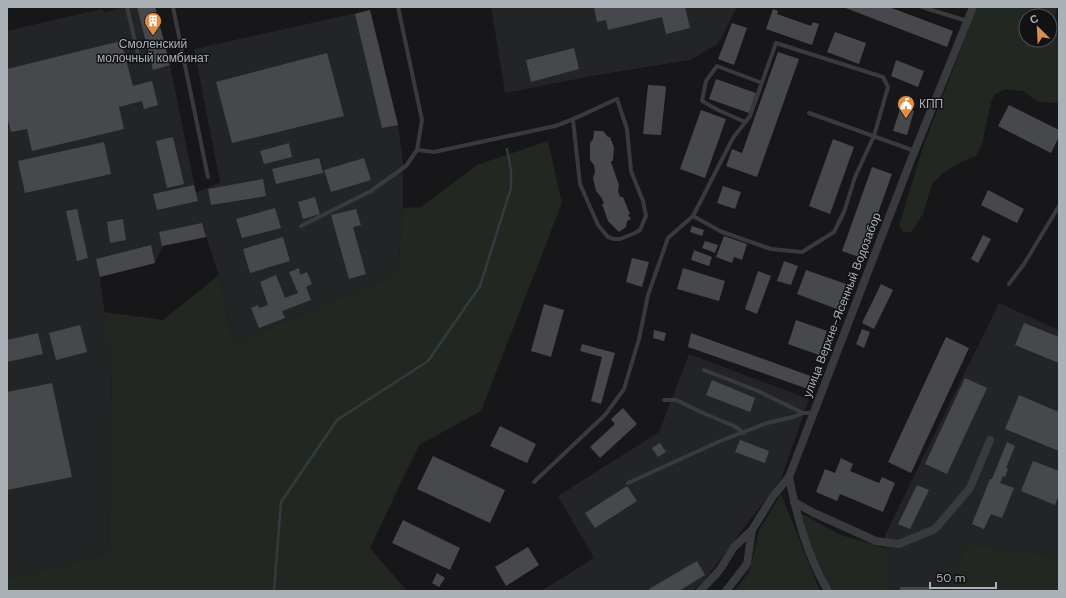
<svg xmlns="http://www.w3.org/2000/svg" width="1066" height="598" font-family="'DM Sans',sans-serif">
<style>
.built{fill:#232426}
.green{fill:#222821;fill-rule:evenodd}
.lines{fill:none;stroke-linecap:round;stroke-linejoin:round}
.stream{stroke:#313c40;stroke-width:2.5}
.building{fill:#46484b}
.service{stroke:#383a3d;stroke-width:4}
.minor{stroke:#383a3d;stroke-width:8}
.labels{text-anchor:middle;stroke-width:3;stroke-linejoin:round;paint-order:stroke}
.poi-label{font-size:12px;fill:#aab1b7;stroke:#121214}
.street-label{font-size:12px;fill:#aab1b7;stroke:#121214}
</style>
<rect width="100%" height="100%" fill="#171719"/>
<!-- built -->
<path class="built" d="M125 7H155L170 65 196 193 220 182 194 49 370 10 398 125 403 162V208L399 259 392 277 294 317 234 345 219 275 206 237 163 246 155 263 100 277 112 370 108 553 7 579V31L101 9 104 12Z
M491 7H737L718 44 690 60 597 75 505 93Z
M999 303 1059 330V557L965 543 951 591H885V535Z
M689 354 809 399 781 479 703 582 692 591H544L543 590 594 558 558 496 659 432Z"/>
<!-- green -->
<path class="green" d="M977 7H1058L1056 11 1054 33 1059 35V103L1038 102 1023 91 1005 89 995 94 991 102 982 144 976 156 961 162 943 173 932 184 923 214 911 232H903L899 226 922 150ZM1026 16H1050V40H1026Z
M548 141 562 203 481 411 419 445 370 548 407 591H7V579L108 553 112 370 104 312 163 320 219 275 234 345 294 317 392 277 399 259 403 208 421 207 477 165Z
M781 494 820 591H735L750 570 759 530Z
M802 514 841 535 885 548V591H833C819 567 808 541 802 514Z
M965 543 1059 557V591H951Z"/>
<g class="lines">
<!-- stream -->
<path class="stream" d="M274 591 281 502 337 420 428 361 480 286 511 188V171L507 149"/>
</g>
<!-- building -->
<path class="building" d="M137 7H155L170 65 153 70Z
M594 7H685L690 28 666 34 662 17 608 30 606 20 597 22Z
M843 7H889L953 31 947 47Z
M773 9 778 11 777 14 811 26 813 22 819 24 812 45 766 29Z
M370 10 398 125 382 128 355 14Z
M732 23 747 28 734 65 718 59Z
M835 32 866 43 859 64 827 52Z
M121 41 133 86 152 81 158 105 144 109 142 101 119 107 124 129 32 151 27 129 11 132 7 116V69Z
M574 48 579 69 531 82 526 60Z
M778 52 799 59 757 177 726 166 732 149 742 153Z
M327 53 344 116 232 143 216 82Z
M896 60 924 71 918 87 891 76Z
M716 79 756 93 749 113 709 99Z
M648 85 665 86 666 88 661 135 643 134Z
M1009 105 1059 130V137L1051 153 998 126Z
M901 106 914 111 907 135 893 131Z
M701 110 726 119 705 178 680 169Z
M594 131H603L608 137H610L614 147 613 160 611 162 619 185 618 191 620 197H623L630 214 628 215 631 219 627 221 626 227 619 232 608 221 602 204 604 203 601 197 596 191 593 178 595 172 594 165 590 160V143L593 139Z
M173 137 184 184 167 188 156 141Z
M833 139 854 147 830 214 809 206Z
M104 142 111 174 25 193 18 161Z
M289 143 292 157 264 164 260 151Z
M319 158 323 173 276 184 272 169Z
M364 158 371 180 331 192 324 170Z
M872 167 892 174 862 258 842 251Z
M263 179 266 196 211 205 208 189Z
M194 185 198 201 157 210 153 194Z
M723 186 741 192 735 209 717 203Z
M988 190 1024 209 1017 223 981 205Z
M315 197 320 214 303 219 298 202Z
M275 208 281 228 242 238 236 219Z
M77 209 88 258 77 261 66 211Z
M356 209 361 225 353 227 366 274 349 279 331 215Z
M123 219 126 240 110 243 107 222Z
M202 223 206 237 162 246 159 232Z
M692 226 704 230 702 236 690 232Z
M983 235 991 239 978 263 971 259Z
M724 236 747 244 742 260 734 257 732 263 716 257Z
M283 237 290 261 250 273 243 249Z
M705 241 718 245 715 253 702 248Z
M151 245 155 263 100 277 96 259Z
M694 250 712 257 709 266 691 260Z
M632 258 649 262 642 287 626 282Z
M784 261 798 266 791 285 777 281Z
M299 268 300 275 307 272 312 284 306 287 311 300 282 311 285 318 259 328 251 308 258 305 259 308 268 305 260 282 276 275 285 298 298 293 289 272Z
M683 268 725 281 719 301 677 289Z
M806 270 852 286 842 311 797 294Z
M758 271 771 276 757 314 745 309Z
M881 284 893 290 874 329 862 323Z
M544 304 564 310 551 357 531 351Z
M796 320 827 331 819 355 788 344Z
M1024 323 1059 337V363L1015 345Z
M80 325 87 352 56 360 49 333Z
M862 329 870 332 864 348 856 344Z
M654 330 666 333 664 341 653 338Z
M38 333 43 354 7 362V340Z
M691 333 816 378 811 390 688 347Z
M946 337 969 348 911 473 888 462Z
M582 344 615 353 601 404 591 401 602 357 580 351Z
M965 378 987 388 947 474 925 464Z
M712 380 755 398 750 412 706 395Z
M52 383 72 477 7 490V392Z
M1019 395 1059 412V451L1005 429Z
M623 408 637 424 600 458 590 447 615 424 611 419Z
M500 426 536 444 527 463 490 446Z
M740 440 769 451 765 463 735 452Z
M1007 442 1015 446 1006 468 1008 469 1005 477 1003 476 1000 483 1014 488 1002 518 991 514 984 529 972 524 990 479H992Z
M660 443 666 452 658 457 652 448Z
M433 456 505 490 490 523 417 489Z
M841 458 853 464 850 471 879 483 882 477 895 483 883 512 840 494 837 501 816 492 825 469 835 473Z
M1033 461 1059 471V495L1055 505 1021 491Z
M917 485 929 490 910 529 898 524Z
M627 486 637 501 595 528 585 513Z
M403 520 460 548 450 570 392 543Z
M528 547 539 565 506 586 495 567Z
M697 561 705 575 679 591H650L649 589Z
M437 573 445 578 439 587 432 583Z
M900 587H931V591H900Z"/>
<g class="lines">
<!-- service -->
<path class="service" d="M127 7 138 54
M173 7 208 177
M922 7 967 21
M809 113 915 151
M745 122 718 110 702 101 706 81 717 66 762 83
M417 150 434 152 555 126C576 119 596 108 617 99L627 129 631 171 643 201 646 216 640 230 635 233 620 239H614L608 237 598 225 580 184 573 120
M301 226 371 191 406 166 417 150 422 120 398 7
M1009 284 1024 264 1059 206
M704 370 758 391 803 413
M664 400H676L703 413 734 426 744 433
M534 482 605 415 624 389 639 339 648 295 668 238 693 216 733 138 750 116 776 43 883 77 888 87 874 136 855 177 844 212 834 232 802 252 771 249 720 231 693 216
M628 483 718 442 767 423 793 417 803 413H813"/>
<!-- minor -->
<path class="minor" d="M789 477C797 517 807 555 828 591
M794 502 814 513 876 541 899 544 935 529 970 488 990 440
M700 591 719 571 734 547 752 530 773 496 789 477 911 160 973 7
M726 591 747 564 752 530"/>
</g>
<!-- icons -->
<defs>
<symbol id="building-pin" viewBox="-11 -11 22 30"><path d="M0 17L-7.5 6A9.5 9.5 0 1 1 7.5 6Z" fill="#df8e48" stroke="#121214"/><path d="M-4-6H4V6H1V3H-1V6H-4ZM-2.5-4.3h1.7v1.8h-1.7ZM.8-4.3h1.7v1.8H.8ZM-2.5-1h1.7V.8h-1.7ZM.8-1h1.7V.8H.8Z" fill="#fff"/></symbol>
<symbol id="civic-pin" viewBox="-11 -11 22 30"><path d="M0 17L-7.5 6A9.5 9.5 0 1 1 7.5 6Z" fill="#df8e48" stroke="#121214"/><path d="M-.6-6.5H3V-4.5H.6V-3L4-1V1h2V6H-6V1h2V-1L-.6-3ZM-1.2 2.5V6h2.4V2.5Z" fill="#fff"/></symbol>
</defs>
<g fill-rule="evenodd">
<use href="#building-pin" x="143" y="11" width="20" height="27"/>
<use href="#civic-pin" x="896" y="94" width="20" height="27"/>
</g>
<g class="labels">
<!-- poi labels -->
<g class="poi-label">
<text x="153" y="48">Смоленский<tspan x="153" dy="14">молочный комбинат</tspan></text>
<text x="919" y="108" text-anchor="start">КПП</text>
</g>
<!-- street labels -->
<g class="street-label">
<text transform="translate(842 305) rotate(-69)" y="4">улица Верхне-Ясенный Водозабор</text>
</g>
</g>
<!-- border -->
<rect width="1066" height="598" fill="none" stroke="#aab1b7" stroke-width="16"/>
<!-- north arrow -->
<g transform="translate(1038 28) rotate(336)"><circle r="19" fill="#121214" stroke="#4f5255"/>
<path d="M0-3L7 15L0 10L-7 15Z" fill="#df8e48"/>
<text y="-6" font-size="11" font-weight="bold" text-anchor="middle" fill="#aab1b7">С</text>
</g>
<!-- scale -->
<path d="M930 582v6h66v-6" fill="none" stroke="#aab1b7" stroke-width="2"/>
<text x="936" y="582" font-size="12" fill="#aab1b7" stroke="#121214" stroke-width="3" paint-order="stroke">50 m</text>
</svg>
